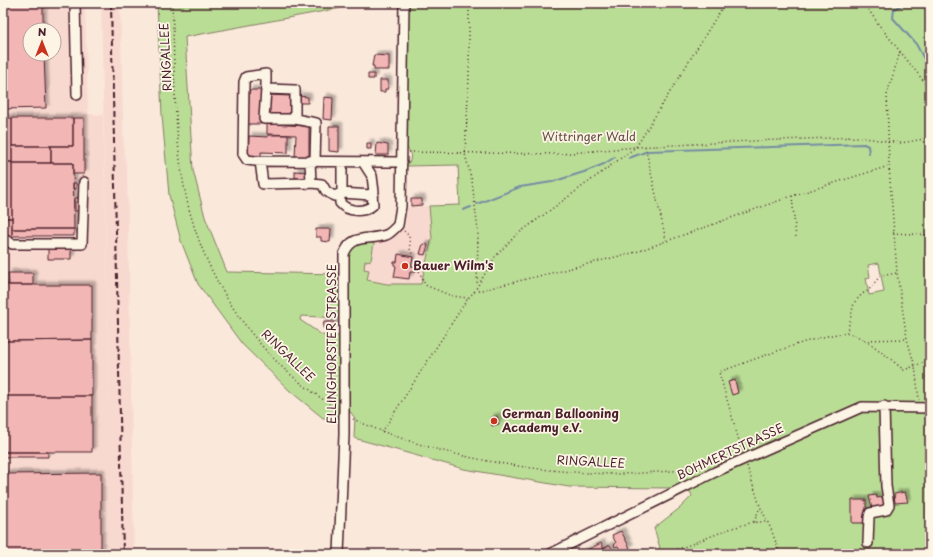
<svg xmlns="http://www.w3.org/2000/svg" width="933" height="557" font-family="'Playpen Sans',sans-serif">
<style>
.built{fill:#f8d9d0;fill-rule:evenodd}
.green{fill:#badd96;stroke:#827e60;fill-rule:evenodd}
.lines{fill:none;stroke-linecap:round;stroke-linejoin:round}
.stream{stroke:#748da2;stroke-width:2}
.building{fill:#f2b6b5;stroke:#4a1f2b;filter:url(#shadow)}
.minor-casing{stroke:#4a1f2b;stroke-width:12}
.path{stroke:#4a1f2b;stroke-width:1.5;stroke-dasharray:1 3;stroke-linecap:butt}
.minor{stroke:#fcf5e5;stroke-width:9}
.rail{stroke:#4a1f2b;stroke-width:2;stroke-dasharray:6 3;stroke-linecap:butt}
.poi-dot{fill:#c8321e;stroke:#fcf5e5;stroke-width:1.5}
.labels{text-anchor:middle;stroke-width:3.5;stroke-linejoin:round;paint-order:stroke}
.street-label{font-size:12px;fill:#4a1f2b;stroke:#fcf5e5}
.park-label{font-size:12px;fill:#664e46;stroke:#fcf5e5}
.poi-label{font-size:12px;font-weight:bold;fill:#4a1f2b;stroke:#fcf5e5;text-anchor:start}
</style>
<defs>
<filter id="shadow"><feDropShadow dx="3.5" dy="-3.5" stdDeviation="1" flood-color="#0004"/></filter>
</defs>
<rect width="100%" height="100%" fill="#fae8db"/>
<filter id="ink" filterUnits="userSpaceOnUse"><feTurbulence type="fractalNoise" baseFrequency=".025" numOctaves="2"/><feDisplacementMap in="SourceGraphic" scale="8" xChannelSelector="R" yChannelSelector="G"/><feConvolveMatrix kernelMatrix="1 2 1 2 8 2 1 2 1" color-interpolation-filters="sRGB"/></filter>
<g filter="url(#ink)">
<!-- built -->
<path class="built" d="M3 3H85L88 114 103 115 111 459 101 3H120L124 154 127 170 134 554H3ZM30 30H54V54H30Z
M408 206H429L430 212 432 238 421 284H387L367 280 364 269 365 261 371 260 374 243 390 237 401 226 405 227Z"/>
<!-- green -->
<path class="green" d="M157 3H341V8L185 37 193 170 205 217 227 272 341 274V318L301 316 300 320 322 335 341 336V373L337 419 323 418 290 391 242 344 198 284 181 241 169 195 162 115Z
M408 3H930V554H649L660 548 654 528 680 508 692 496 690 491 649 511 672 488 569 487 464 469 354 438 355 418 348 409 347 254C353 242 363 243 374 243L371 260 365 261 364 269 369 270 367 280 387 284H421L432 238 429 206 460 205 458 165 406 166 410 161 411 153 405 145ZM879 263 884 292 869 295 866 278 870 277 868 265Z"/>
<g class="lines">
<!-- stream -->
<path class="stream" d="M905 3 894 9 893 18 916 44 930 70
M629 158 648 151 864 144 868 146 869 153
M477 204 520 187 552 182 584 172 604 164 615 157
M463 210 471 207"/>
</g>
<!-- building -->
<path class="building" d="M3 3H43V30H30V54H44L46 108 3 109Z
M374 55 389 56V70H374V66H372Z
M368 74H374V79H368Z
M380 80H388V89H385V92H380Z
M249 90H262L261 124H248Z
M268 95 291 96 290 115 267 114Z
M298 96 308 97V103H298Z
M324 97 333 98 332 120 323 119Z
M3 118H12V162H3Z
M12 118H73V146H12Z
M73 118H84V174H73V163H51V146H73Z
M267 124 309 126V158H295L296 135 267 134Z
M329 126H339V152L329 151Z
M268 135H288V153L261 152V156H248L249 136 268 137Z
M367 143H371V149H367Z
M377 143 388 145V155H376Z
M12 146H51V163H12Z
M3 162H12V218H3Z
M12 163H73L74 229H12Z
M295 171 307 172V178H295Z
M73 183H76V189H73Z
M75 198H81L80 211H75Z
M411 199H422V205L411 206Z
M3 218H12V236H5V239H3Z
M12 229H74V236H12Z
M316 229H331L330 242 321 241V237H316Z
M423 244 428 245 425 255 420 254Z
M48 248H71V259H48Z
M398 254 413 257 411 266 417 267 416 272H410L409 279 394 277 396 266 394 265V262H397Z
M8 273H33V285H9Z
M3 285H92V340L3 341Z
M324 322H335V328H323Z
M92 340V396H3V341Z
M735 380 738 393 732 395 728 382Z
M3 396H92V452H3Z
M497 416 499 424 492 426 490 418Z
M3 452H48V457H3Z
M101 473V554H3V474Z
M905 492 908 502 895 503 894 494Z
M876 495 877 498 883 497 885 506 872 509 869 496Z
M852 500H866V523H852Z
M621 531 630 548 621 553 618 546 615 547 614 545 616 543 612 535Z
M601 543 606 554H579Z
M610 545 613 551 606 554 604 548Z"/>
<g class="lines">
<defs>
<path id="minor" d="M75 3 77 95
M266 89 264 119H295
M260 161 263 184 311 183 310 161
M315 161 316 123 295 119V90L266 89V74L246 77 244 82 243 154 247 160 255 161 402 162
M311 183 322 184 326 191 334 196 342 193V162
M342 193 371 195 374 192 372 176 363 162
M340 194V203C348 212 364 213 373 205L372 193
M3 241H8L12 244H82L84 182
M868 543 869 517 870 513 886 510 889 505 886 486 884 406
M339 554 344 435V254C352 233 368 241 386 235 391 233 395 228 398 225L401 206 404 3
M550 554 715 472 862 407 930 408"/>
</defs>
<!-- minor casing -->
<use href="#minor" class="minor-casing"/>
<!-- path -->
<path class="path" d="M172 3C175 65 173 136 186 196 200 261 234 320 281 366 298 382 317 395 336 409
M469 3V77L465 154 472 181 478 231 477 285
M864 3 879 25 930 89
M900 52 887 94 889 166 897 273 907 339 915 366 919 400
M645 146 666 240
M409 152 560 154 636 147 752 141 857 137 901 143 930 138
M792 196 796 238
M404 231 409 236 410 249 425 285 452 296 468 298
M893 233 930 235
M474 292 636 252 792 196 889 166
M847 333 854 303 862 294 868 291 880 276 897 273
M864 340 907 339
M353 419C434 456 526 472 615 474 643 474 671 470 699 470
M382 432 468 298 474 292 495 257 515 236 636 147 725 3
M742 451 719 372C743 364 832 328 851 334 868 339 890 359 904 370L930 360
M747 466 760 506 771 529 780 554
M754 522 760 507
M666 554 732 528 754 522H768"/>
<!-- minor -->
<use href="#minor" class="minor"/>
<!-- rail -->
<path class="rail" d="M111 3 123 554"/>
</g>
</g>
<!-- markers -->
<g class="poi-dot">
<circle cx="405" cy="266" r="4"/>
<circle cx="494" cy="421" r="4"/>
</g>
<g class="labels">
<!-- street labels -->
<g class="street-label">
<text transform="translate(166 57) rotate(-93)" y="4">RINGALLEE</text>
<text transform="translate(332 344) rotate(-90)" y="4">ELLINGHORSTER STRASSE</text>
<text transform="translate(288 356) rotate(44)" y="4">RINGALLEE</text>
<text transform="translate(730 452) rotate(-25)" y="4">BOHMERTSTRASSE</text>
<text transform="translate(591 462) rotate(3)" y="4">RINGALLEE</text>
</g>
<!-- park labels -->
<g class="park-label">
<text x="589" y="141">Wittringer Wald</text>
</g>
<!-- poi labels -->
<g class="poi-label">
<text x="413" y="270">Bauer Wilm's</text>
<text x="502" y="418">German Ballooning<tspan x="502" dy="14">Academy e.V.</tspan></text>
</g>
</g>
<!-- margin -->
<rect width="933" height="557" fill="none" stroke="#fcf5e5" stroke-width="16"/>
<rect x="8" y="8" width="917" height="541" fill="none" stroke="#4a1f2b" stroke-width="1.5" filter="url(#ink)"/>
<!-- north arrow -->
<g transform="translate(42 42)"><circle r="19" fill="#fcf5e5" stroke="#b59f9b"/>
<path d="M0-3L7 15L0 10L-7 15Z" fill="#c8321e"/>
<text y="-6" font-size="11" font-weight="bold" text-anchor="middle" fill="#4a1f2b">N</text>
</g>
</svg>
